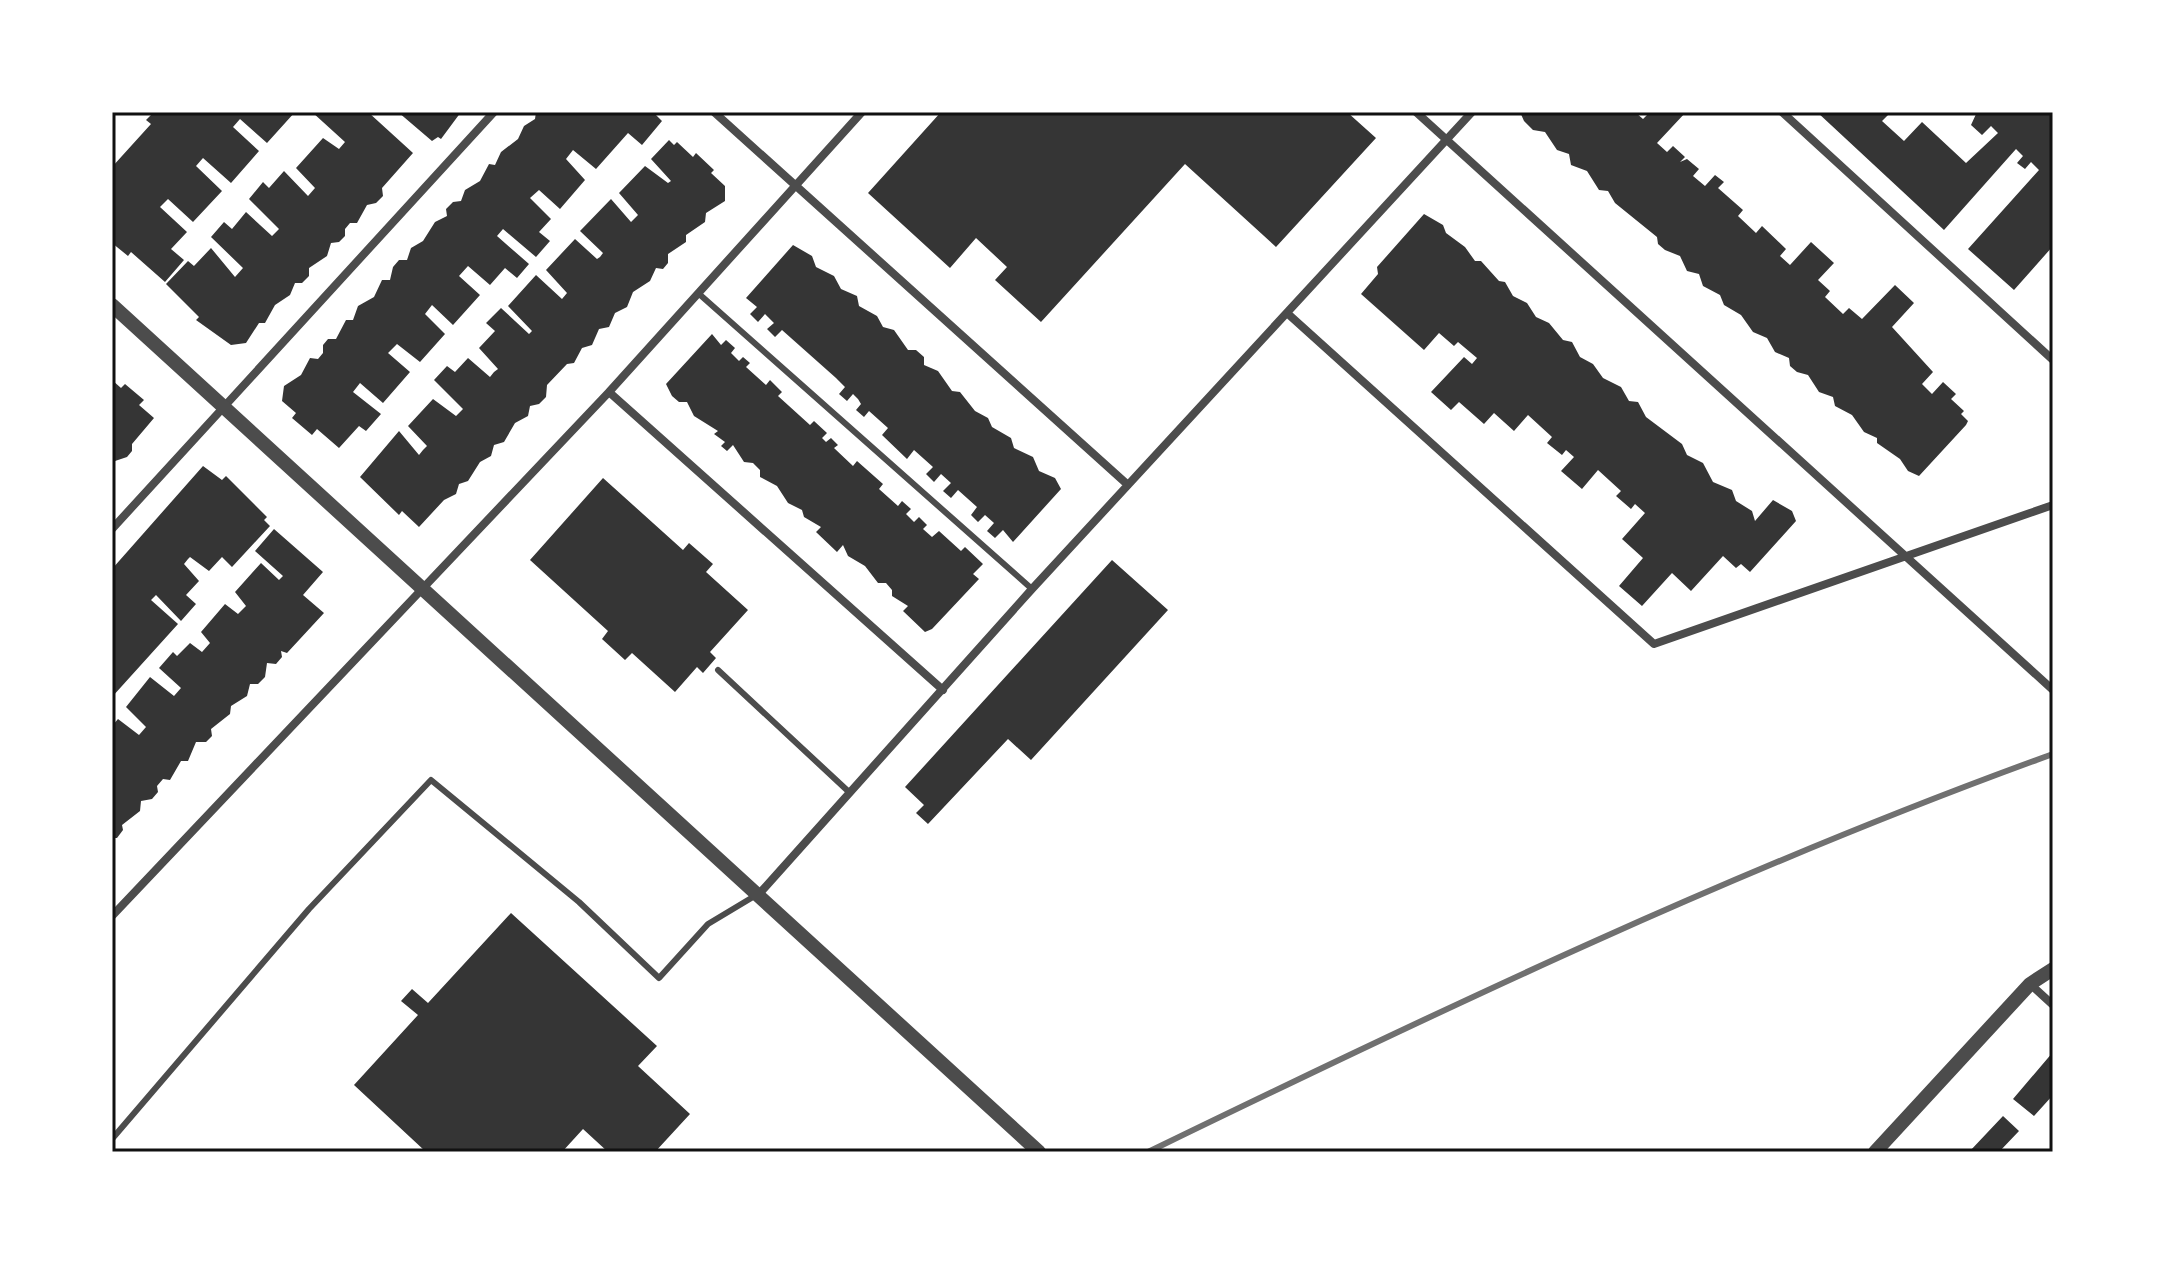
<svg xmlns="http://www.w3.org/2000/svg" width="2165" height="1264" font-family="'Exo 2',sans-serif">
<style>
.building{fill:#353535}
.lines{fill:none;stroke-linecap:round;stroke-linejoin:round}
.service{stroke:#4c4c4c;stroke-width:6}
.minor{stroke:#4c4c4c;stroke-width:8}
.tertiary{stroke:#4c4c4c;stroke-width:14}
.rail{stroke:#707070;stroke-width:6}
.neatline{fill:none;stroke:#111;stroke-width:3}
</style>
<rect width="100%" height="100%" fill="#fff"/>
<!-- building -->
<path class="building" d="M154 112H295L267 143 240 119 233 127 259 151 231 183 203 158 196 166 222 191 193 222 168 199 160 207 187 232 171 249 184 260 165 282 131 252 128 256 112 243V167L151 124 146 120Z
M312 112H368L413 153 382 188 383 196 376 203 367 205 357 223H350L345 229V236L339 242 331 243 327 256 309 268V276L302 283H295L290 295 275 305 265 323H259L246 343 231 345 196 320 199 317 166 284 188 261 194 266 211 248 235 277 243 268 211 237 224 222 232 229 246 212 272 236 279 229 249 199 263 182 269 188 284 171 308 196 315 188 296 168 323 138 339 149 345 142Z
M398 112H461L441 139 438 137 432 141Z
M536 112H653L662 121 642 145 628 133 596 169 573 150 566 159 585 180 560 209 539 190 530 198 551 219 539 232 550 241 536 257 503 229 497 236 529 264 517 278 505 268 490 285 468 266 459 276 480 295 453 325 432 305 425 314 445 334 420 362 397 344 388 353 410 372 383 403 360 383 353 392 381 414 366 431 359 426 339 448 317 429 312 435 292 418 296 413 282 401 284 386 301 375 310 358 318 359 323 353V345L328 339H336L346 320H353L358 306 374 297 382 280H390L393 267 399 260H407L411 248 423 241 435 222 447 216 446 209 453 202 461 201 465 190 480 181 489 164 495 165 501 152 518 139 524 126 535 119Z
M941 112H1347L1376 138 1276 247 1185 164 1041 322 995 280 1007 267 976 238 950 268 868 193Z
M1520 112H1635L1643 119 1650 112H1686L1657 143 1667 152 1673 146 1685 157 1680 162 1687 159 1699 169 1693 176 1705 186 1715 175 1724 182 1718 188 1743 210 1738 216 1756 233 1762 226 1786 249 1780 256 1790 265 1811 242 1834 263 1818 280 1830 291 1825 297 1843 314 1849 308 1862 319 1895 285 1914 303 1892 327 1933 372 1922 384 1932 394 1943 382 1956 394 1951 399 1964 411 1961 414 1968 421 1966 425 1919 476 1908 471 1900 459 1877 443V438L1864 432 1852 415 1835 406 1833 397 1819 392 1808 375 1797 372 1790 366 1789 358 1775 352 1767 338 1753 332 1741 315 1724 305 1720 295 1703 286 1699 274 1687 271 1680 256 1665 250 1658 244 1657 237 1615 203 1608 191 1599 190 1587 171 1571 165 1569 154 1557 150 1545 132 1533 130 1524 121Z
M1817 112H1891L1882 121 1904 141 1922 122 1966 163 1998 133 1991 126 1982 135 1971 125 1977 112H2053V246L2014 290 1968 249 2039 170 2031 162 2025 169 2017 163 2023 156 2016 149 1944 230Z
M669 140 674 145 677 142 693 157 696 153 714 170 711 173 725 186V201L706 213 705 222 686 235V242L668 254V263L663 269 656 268 650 281 633 292 627 307 615 313 609 327 599 329 592 345 582 348 574 363 567 364 547 385 546 397 539 404 530 406 528 416 515 423 504 442 494 445 491 456 480 462 468 481 459 484 456 494 444 500 419 527 402 511 399 515 360 477 399 431 419 455 423 450 427 446 408 426 433 399 456 416 463 409 434 380 447 366 455 372 468 358 490 377 494 372 498 369 479 348 495 331 486 323 501 308 529 334 532 331 508 306 536 275 562 299 567 293 546 270 575 239 597 259 600 257 603 253 580 231 611 199 631 222 638 215 619 193 645 166 668 183 671 181 651 159Z
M1424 214 1443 225 1446 233 1465 247 1475 261H1481L1499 281 1505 282 1513 296 1527 303 1536 317 1549 323 1563 340 1572 342 1580 357 1593 364 1603 378 1621 387 1629 401 1638 402 1646 417 1682 444 1687 455 1703 463 1713 482 1732 490 1736 501 1752 511 1755 521 1773 500 1792 511 1796 521 1750 572 1741 564 1736 568 1723 556 1691 591 1672 573 1642 606 1619 586 1643 558 1622 539 1645 513 1635 504 1631 509 1616 496 1621 491 1598 470 1582 489 1561 471 1574 457 1566 450 1562 455 1547 443 1552 437 1528 415 1514 431 1494 413 1484 424 1459 402 1451 410 1431 392 1464 357 1472 364 1477 358 1458 342 1454 346 1439 333 1424 350 1361 294 1378 274 1377 267Z
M793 245 812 256 816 267 834 276 841 289 857 296 859 306 877 316 883 327 894 330 908 350H916L924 357V365L938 371 952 391 960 392 975 411 988 418 992 427 1011 438 1014 448 1033 457 1039 471 1055 478 1061 489 1013 542 1003 530 995 538 987 531 994 523 985 515 978 522 971 515 977 507 958 490 951 498 943 491 951 483 941 474 934 482 926 474 933 467 914 450 907 459 882 435 888 428 869 411 864 417 856 410 861 404 858 399 853 394 847 401 839 394 845 387 836 378 782 330 775 337 767 329 774 323 765 314 758 322 750 314 757 307 746 298Z
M712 334 721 345 726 340 735 348 731 353 739 361 743 357 750 363 746 367 766 385 770 380 782 392 778 396 810 425 814 421 827 433 822 438 826 442 831 438 838 445 834 448 853 466 857 461 883 484 879 489 898 506 902 501 911 509 906 514 914 522 919 517 927 525 923 529 932 537 939 531 961 551 965 547 983 564 973 574 979 579 932 629 925 632 903 611 908 606 892 596V590L886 583H878L865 566 848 556 843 545 837 552 816 532 821 527 804 517 802 510 788 503 777 486 760 477V470L753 463 744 462 733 445 727 451 721 446 725 442 714 434 718 431 694 416 687 402H679L672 396 666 384Z
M112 380 121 388 125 384 144 400 139 405 154 418 132 444V451L127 457 115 461 112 475Z
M203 466 222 480 226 476 267 517 264 520 270 526 232 567 222 557 209 571 190 557 188 559 184 564 199 581 186 595 196 604 181 621 156 595 151 600 178 624 112 697V569Z
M603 478 683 550 689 543 713 564 706 572 748 610 710 652 716 658 703 673 697 667 675 692 632 653 625 660 602 639 608 631 530 560Z
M274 529 323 572 303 595 324 613 287 653 281 651 282 657 276 664 267 663 265 677 258 684H250L247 696 231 706 230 714 211 729 212 736 206 742H196L188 761H181L170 780 163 779 157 786 158 792 152 799 141 801 140 811 122 825 123 830 117 838H112V726L118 719 139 735 146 727 126 707 150 677 174 696 181 688 159 668 173 652 177 656 190 643 202 652 210 643 201 632 225 604 238 614 246 606 235 592 261 563 279 580 283 576 255 551Z
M1112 560 1168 610 1031 760 1008 739 928 824 916 813 924 805 905 787Z
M511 913 657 1046 638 1066 690 1114 655 1152H608L583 1129 562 1152 425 1151 354 1085 418 1015 401 1001 412 989 428 1003Z
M2053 1052V1095L2034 1116 2013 1099Z
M2003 1116 2019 1131 1999 1152H1969Z"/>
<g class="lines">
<!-- service -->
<path class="service" d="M698 293 1032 589
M718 670 849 792
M112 1139 309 909 431 780 579 902 659 978 708 924 758 894"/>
<!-- minor -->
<path class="minor" d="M714 112 1128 485
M1416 112 2053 690
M1782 112 2053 360
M1287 313 1654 644 2053 505
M609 392 943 690
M112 529 494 112
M759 894 1032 589 1472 112
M112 916 609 392 862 112
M2030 984 2053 1005"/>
<!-- tertiary -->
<path class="tertiary" d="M112 305 1039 1152
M1875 1152 2030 984 2053 969"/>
<!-- rail -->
<path class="rail" d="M1148 1152C1444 1008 1743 866 2053 754"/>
</g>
<!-- border -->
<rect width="2165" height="1264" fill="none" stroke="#ffffff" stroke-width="228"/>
<rect x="114" y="114" width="1937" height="1036" class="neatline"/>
</svg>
